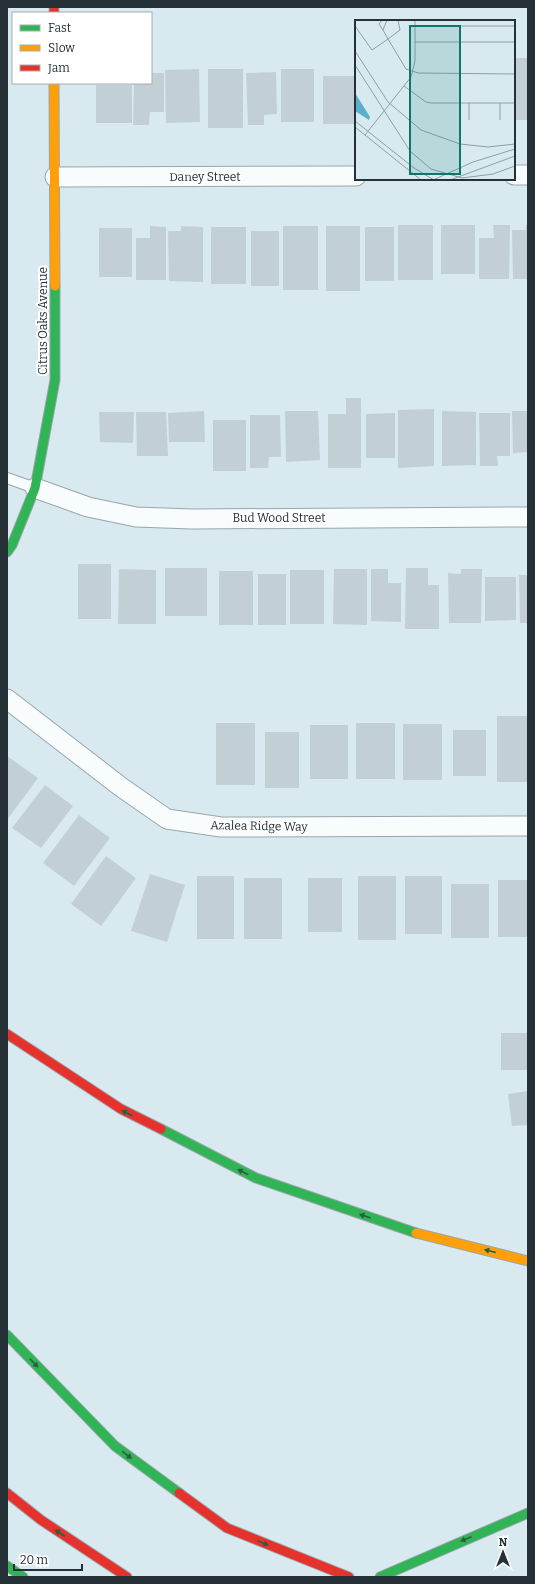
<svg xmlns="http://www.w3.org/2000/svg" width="535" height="1584" font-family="Bitter,serif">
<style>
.building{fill:#c2d0d6}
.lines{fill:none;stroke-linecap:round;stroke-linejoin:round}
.lane-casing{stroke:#99a6ac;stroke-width:12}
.street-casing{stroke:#99a6ac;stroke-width:21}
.fast-casing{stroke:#99a6ac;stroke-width:11}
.slow-casing{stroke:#99a6ac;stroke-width:11}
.jam-casing{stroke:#99a6ac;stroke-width:11}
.lane{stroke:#f9fcfd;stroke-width:10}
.street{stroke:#f9fcfd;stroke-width:19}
.fast{stroke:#30b455;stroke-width:9}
.slow{stroke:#ff9f0a;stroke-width:9}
.jam{stroke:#e5322d;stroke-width:9}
.oneway{fill:#295f41}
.labels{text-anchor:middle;stroke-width:4;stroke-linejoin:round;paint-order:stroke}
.street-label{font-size:12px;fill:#253136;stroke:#fff}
.inset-road{fill:none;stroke:#909fa6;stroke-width:1}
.view{fill:#0f766e;fill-opacity:0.15;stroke:#0f766e;stroke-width:2}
.inset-edge{fill:none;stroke:#253136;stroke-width:2}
</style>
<rect width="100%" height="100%" fill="#d8e9f0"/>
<!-- building -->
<path class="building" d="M514 58H528V120H514Z
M199 69 200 122 166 123 165 70Z
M208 69H243V128H208Z
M281 69H314V122H281Z
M276 72 277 114 264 115V125H248L246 73Z
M151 73H164V112H150L149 125H133L134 83H151Z
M323 76H356V124H323Z
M96 85H132V123H96Z
M398 225H433V280H398Z
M441 225H475V274H441Z
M493 225H510L509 279H479V238H494Z
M526 225H528V279H513L512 230H526Z
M150 226 166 227V280H136V238H150Z
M181 226 203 227V282L169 281 168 231H181Z
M283 226H318V290H283Z
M326 226H360V291H326Z
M211 227H246V284H211Z
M365 227H394V281H365Z
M99 228H132V277H99Z
M251 231H279V286H251Z
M346 398H361V468H328V414H346Z
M434 409V466L398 468V410Z
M204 411 205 442H169L168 413Z
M285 411H318L320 460 286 462Z
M442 411 476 412V465L442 466Z
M512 411H528V452L513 453Z
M99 412H134L133 443 100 442Z
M136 412H166L168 456H137Z
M395 413V458H366V414Z
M479 413H510V456H497L498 466H480Z
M250 415H280L281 457H269L268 468H250Z
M213 420H246V471H213Z
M78 564H111V619H78Z
M165 568H207V616H165Z
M406 568H428V585H439V629H405Z
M119 569 156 570V624H118Z
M334 569H367V625L333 624Z
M371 569H388V583H401V622L371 621Z
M461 569H482L481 623H449L448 573 461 574Z
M290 570H324V624H290Z
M219 571H253V625H219Z
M258 574H286V625H258Z
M519 575H528V623H520Z
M485 577H516V620L485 621Z
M497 716H528V782H497Z
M216 723H255V785H216Z
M356 723H395V779H356Z
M403 724H442V780H403Z
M310 725H348V779H310Z
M453 730H486V776H453Z
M265 732H299V788H265Z
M7 756 38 778 7 820Z
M45 785 73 806 41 848 12 828Z
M79 815 110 838 74 886 43 863Z
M106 856 136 878 101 926 71 904Z
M150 874 185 885 167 942 131 931Z
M197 876H234V939H197Z
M358 876H396V940H358Z
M405 876H442V934H405Z
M244 878H282V939H244Z
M308 878H342V932H308Z
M498 880H528V937H498Z
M451 884H489V938H451Z
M501 1033H528V1070H501Z
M528 1091V1125L512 1126 508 1094Z"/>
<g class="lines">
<defs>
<path id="lane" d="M7 478 35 488"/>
<path id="street" d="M514 175H528
M55 177 356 176
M35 488 88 507 136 517 192 519 528 517
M7 699 121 787 167 819 221 827 528 826"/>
<path id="fast" d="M7 552 12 545 35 488 55 380V286
M161 1129 256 1178 416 1233
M7 1335 115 1446 179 1493
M7 1566 23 1577
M380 1577 528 1513"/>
<path id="slow" d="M54 83 55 286
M416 1233 528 1261"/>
<path id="jam" d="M54 7V13
M7 1034 121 1109 161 1129
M7 1493 41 1520 127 1577
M179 1493 227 1528 349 1577"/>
</defs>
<!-- lane casing -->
<use href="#lane" class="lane-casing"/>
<!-- street casing -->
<use href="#street" class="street-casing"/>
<!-- fast casing -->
<use href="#fast" class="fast-casing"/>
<!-- slow casing -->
<use href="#slow" class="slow-casing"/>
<!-- jam casing -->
<use href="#jam" class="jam-casing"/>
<!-- lane -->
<use href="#lane" class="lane"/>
<!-- street -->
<use href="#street" class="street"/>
<!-- fast -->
<use href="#fast" class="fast"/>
<!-- slow -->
<use href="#slow" class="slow"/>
<!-- jam -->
<use href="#jam" class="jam"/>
</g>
<!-- one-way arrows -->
<defs><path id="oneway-solid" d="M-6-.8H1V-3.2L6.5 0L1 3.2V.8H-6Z"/></defs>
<g class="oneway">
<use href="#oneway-solid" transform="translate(127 1113) rotate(-153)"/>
<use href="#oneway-solid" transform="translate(243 1172) rotate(-153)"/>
<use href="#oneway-solid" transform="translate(365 1216) rotate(-161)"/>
<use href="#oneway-solid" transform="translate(490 1251) rotate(-166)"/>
<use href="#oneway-solid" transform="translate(34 1363) rotate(46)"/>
<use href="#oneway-solid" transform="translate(127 1455) rotate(36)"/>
<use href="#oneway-solid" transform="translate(60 1533) rotate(-147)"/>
<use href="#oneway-solid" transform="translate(466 1539) rotate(158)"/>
<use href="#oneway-solid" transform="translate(263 1543) rotate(22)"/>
</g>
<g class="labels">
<!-- street labels -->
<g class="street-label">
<text x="205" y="181">Daney Street</text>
<text transform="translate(43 321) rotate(-90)" y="4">Citrus Oaks Avenue</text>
<text x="279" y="522">Bud Wood Street</text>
<text transform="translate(259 826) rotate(1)" y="4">Azalea Ridge Way</text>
</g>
</g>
<!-- overview -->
<g transform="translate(355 20)">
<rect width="160" height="160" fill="#d8e9f0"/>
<path d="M0 73 15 97 14 100 0 91Z" fill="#5ab0cc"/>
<path class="inset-road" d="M27 0 24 4 28 10M32 0 28 10 33 19 45 10 43 0M0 6 17 30 33 19 51 49 63 53 160 54M60 6H160M60 22H160M0 31 33 82 66 110 105 124 133 127 160 124M0 45 55 131 76 149 107 158 138 154 160 146M49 66 71 82 76 83H160M114 83V100M145 100V83M0 101 59 148 79 160M0 107 66 160M10 115 56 57 60 41V0M78 160 118 142 160 129M95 160 160 136"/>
<path class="view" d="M55 6H105V154H55Z"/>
<rect width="160" height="160" class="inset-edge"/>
</g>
<!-- border -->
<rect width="535" height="1584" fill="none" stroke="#253136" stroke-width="16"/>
<!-- legend -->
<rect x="12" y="12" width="140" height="72" fill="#ffffff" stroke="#a8adaf"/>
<rect x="20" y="25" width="20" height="6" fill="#30b455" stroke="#a8adaf"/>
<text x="48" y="32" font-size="12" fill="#253136">Fast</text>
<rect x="20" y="45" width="20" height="6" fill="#ff9f0a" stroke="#a8adaf"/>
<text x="48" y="52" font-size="12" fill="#253136">Slow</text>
<rect x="20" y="65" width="20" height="6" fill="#e5322d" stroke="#a8adaf"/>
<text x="48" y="72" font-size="12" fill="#253136">Jam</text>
<!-- north arrow -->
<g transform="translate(503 1552)" stroke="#ffffff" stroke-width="3" paint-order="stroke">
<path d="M0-3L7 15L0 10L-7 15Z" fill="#253136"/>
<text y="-6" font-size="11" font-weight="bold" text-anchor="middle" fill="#253136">N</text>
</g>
<!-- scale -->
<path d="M14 1564v6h68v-6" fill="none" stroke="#253136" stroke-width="2"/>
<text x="20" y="1564" font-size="12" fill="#253136" stroke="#ffffff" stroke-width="3" paint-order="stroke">20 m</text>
</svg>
